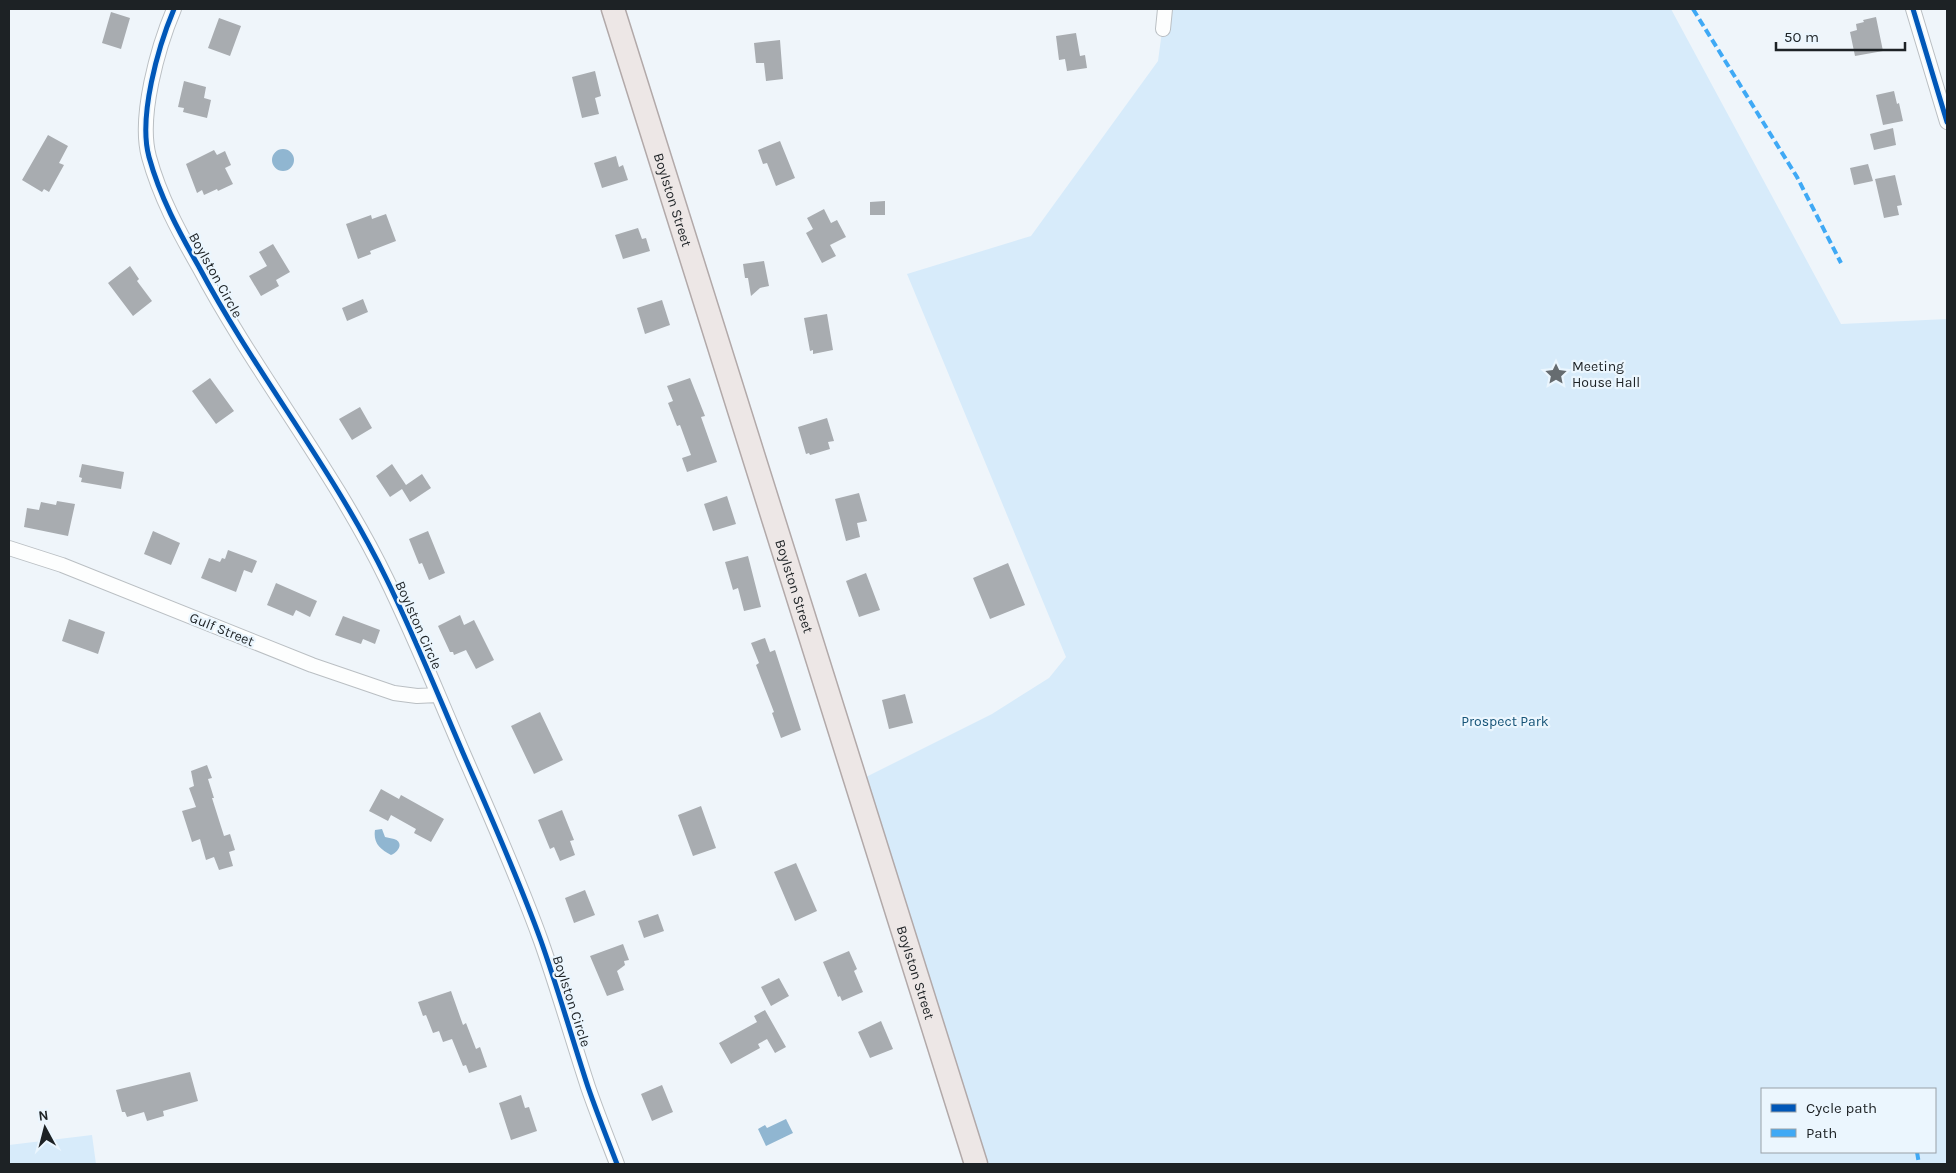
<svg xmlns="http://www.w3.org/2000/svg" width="1956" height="1173" font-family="Karla,sans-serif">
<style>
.green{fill:#d7ebfa;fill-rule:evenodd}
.water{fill:#90b6d1}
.building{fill:#a8acb0}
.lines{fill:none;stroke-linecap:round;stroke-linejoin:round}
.street-casing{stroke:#babfc3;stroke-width:16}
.primary-casing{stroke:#b2a9a9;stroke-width:25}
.street{stroke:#fdfefe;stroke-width:14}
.primary{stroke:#ede7e6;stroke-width:22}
.quiet{stroke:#3fa9f5;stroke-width:4;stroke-dasharray:8 4;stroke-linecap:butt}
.cycleway-casing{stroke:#ebf6fe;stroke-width:8}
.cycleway{stroke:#0057b8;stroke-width:5}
.labels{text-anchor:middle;stroke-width:4.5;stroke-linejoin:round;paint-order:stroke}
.street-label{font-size:14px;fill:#1d2225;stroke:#ebf6fe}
.poi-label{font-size:14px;fill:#1d2225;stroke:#ebf6fe;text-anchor:start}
.park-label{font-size:14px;fill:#155377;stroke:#ebf6fe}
</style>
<rect width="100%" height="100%" fill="#eff5fa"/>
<!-- green -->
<path class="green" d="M1165 9H1671L1841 324 1947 319V1164H976L856 782 992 714 1049 678 1066 657 907 274 1031 236 1158 61ZM1762 1089H1935V1152H1762Z
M92 1135 96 1164H9V1145Z"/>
<!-- water -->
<path class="water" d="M272 160a11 11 0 1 1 22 0a11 11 0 1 1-22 0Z
M382 829 385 837C388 838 391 838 394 839 404 842 399 852 391 855 380 849 373 843 375 830Z
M786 1119 793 1133 766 1146 758 1129 765 1125 767 1128Z"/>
<!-- building -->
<path class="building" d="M111 12 130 18 121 49 102 43Z
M1876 17 1883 51 1855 56 1850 32 1857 30 1856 24 1864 22 1863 20Z
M219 18 241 26 230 56 208 48Z
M1076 33 1080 56 1085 55 1087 68 1067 71 1065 59 1059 60 1056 36Z
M780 40 783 79 766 81 764 63H756L754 43Z
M595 71 601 96 595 98 599 114 582 118 572 77Z
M184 81 206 87 204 98 211 100 207 118 183 112 184 108 178 107Z
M1894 91 1897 104 1899 103 1903 121 1883 125 1876 95Z
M1893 128 1896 145 1874 150 1870 134Z
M48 135 68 146 59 163 64 165 49 192 44 189 42 192 22 180Z
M780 141 795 178 776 186 767 163 763 164 758 150Z
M214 150 217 155 225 151 231 165 225 168 233 184 218 191 217 189 204 195 202 190 197 193 186 164Z
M616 156 619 167 623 165 628 180 602 188 594 163Z
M1868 164 1873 181 1854 185 1850 168Z
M1895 175 1902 205 1897 206 1899 215 1884 218 1875 179Z
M885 201V215H870V202Z
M824 209 831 223 837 220 846 237 830 245 836 256 822 263 806 233 813 229 807 218Z
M386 214 396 241 370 251 371 254 358 259 346 224 371 215 372 219Z
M638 228 642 239 646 238 650 251 623 259 615 235Z
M273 244 290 272 276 280 279 286 261 296 249 276 267 266 259 252Z
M764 261 769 286 760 288 751 296 748 278H745L743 264Z
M130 266 139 279 137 281 152 301 133 316 108 283Z
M363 299 368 312 347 321 342 308Z
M662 300 670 325 645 334 637 308Z
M827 314 833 350 813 354V350L810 351 804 318Z
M210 378 234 411 216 424 192 391Z
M690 378 705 416 701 417 717 462 687 472 682 458 691 455 680 425 677 426 668 403 673 401 667 386Z
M360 407 372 428 352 440 339 419Z
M827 418 834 441 828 442 830 449 810 455 809 453 806 454 798 427Z
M82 464 124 472 121 489 81 482 82 478 79 477Z
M392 464 406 485 422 474 431 488 410 502 402 489 390 497 376 476Z
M859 493 867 521 857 523 860 537 846 541 835 499Z
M727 496 736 524 713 531 704 504Z
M57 501 75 504 68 536 24 527 27 508 39 510 41 502 56 505Z
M153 531 180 543 171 565 144 554Z
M428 531 445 573 429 580 422 563 419 564 409 539Z
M228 550 257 561 252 573 244 570 236 592 201 578 209 558 220 562 222 558 225 559Z
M748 556 761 607 744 611 738 588 733 590 725 562Z
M1008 563 1025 605 990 619 973 578Z
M866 573 880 610 859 617 846 581Z
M276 583 317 601 310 617 296 610 293 616 267 605Z
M460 615 464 625 474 620 494 660 476 669 466 650 454 655 453 652H450L438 626Z
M343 616 380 630 375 644 363 639 361 644 335 635Z
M69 619 105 632 98 654 62 641Z
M765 638 770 652 775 650 801 730 781 738 772 713 774 712 756 665 759 663 751 643Z
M905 694 913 723 889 729 882 700Z
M540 712 563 760 534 774 511 726Z
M207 765 212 778 208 779 214 798H212L224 836 230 834 235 850 229 852 233 866 219 870 214 857 206 860 200 839 192 842 182 811 196 807 189 788 194 786 191 771Z
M381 789 399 799 401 795 444 819 431 842 414 833 416 829 391 815 388 821 369 811Z
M701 806 716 848 693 856 678 815Z
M562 810 574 840 570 841 575 855 560 861 554 847 550 849 538 820Z
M796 863 817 911 795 921 774 872Z
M585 890 595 915 574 923 565 898Z
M658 914 664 931 644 938 638 921Z
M623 944 629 960 624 961 625 965 617 971 624 990 607 996 590 956Z
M849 951 857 969 854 971 863 992 842 1001 840 996 838 997 823 962Z
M779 978 789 996 771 1006 761 987Z
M451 991 463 1025 466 1023 476 1049 480 1047 487 1067 469 1073 466 1065 463 1066 452 1039 443 1042 439 1031 433 1033 426 1015 423 1016 418 1002Z
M765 1010 786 1047 775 1053 767 1039 758 1044 760 1048 731 1064 719 1043 757 1022 754 1016Z
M881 1021 893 1049 870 1058 858 1032Z
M190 1072 198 1101 163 1111 164 1116 147 1121 144 1112 127 1117 125 1112H122L116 1090Z
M662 1085 673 1112 652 1121 641 1094Z
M521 1095 525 1108 529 1107 537 1131 511 1140 499 1103Z"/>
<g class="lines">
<defs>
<path id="street" d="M174 9C158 47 138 117 149 157 160 197 179 232 199 267 256 374 333 469 386 578 414 635 438 695 463 753 490 815 518 877 541 941 558 989 572 1038 588 1087 597 1113 607 1138 617 1164
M1913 9 1947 122
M1163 29 1165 9
M9 548 62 565 312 665 394 693 417 696 438 695"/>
<g id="primary">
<path id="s1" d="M613 9 976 1164"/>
</g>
</defs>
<!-- street casing -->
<use href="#street" class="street-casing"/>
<!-- primary casing -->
<use href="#primary" class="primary-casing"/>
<!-- street -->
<use href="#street" class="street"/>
<!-- primary -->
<use href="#primary" class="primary"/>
<!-- quiet -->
<path class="quiet" d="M1693 9 1797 177 1841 263
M1917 1152 1919 1164"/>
<defs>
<path id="cycleway" d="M174 9C158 47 138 117 149 157 160 197 179 232 199 267 256 374 333 469 386 578 414 635 438 695 463 753 490 815 518 877 541 941 558 989 572 1038 588 1087 597 1113 607 1138 617 1164
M1913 9 1947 122"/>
</defs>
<!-- cycleway casing -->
<use href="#cycleway" class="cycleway-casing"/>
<!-- cycleway -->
<use href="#cycleway" class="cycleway"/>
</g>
<!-- icons -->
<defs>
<symbol id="sight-bare" viewBox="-9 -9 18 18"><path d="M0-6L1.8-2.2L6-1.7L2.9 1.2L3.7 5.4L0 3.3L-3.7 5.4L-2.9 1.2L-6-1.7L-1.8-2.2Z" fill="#666c70" stroke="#ebf6fe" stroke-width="2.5" paint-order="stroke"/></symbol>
</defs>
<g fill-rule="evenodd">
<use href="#sight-bare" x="1540" y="358" width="32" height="32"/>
</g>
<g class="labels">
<!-- street labels -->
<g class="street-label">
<text dy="5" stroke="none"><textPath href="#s1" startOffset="200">Boylston Street</textPath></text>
<text transform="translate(216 275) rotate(61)" y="5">Boylston Circle</text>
<text dy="5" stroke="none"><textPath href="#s1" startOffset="605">Boylston Street</textPath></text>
<text transform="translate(419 625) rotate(66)" y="5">Boylston Circle</text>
<text transform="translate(222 629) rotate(22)" y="5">Gulf Street</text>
<text dy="5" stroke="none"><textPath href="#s1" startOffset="1010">Boylston Street</textPath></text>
<text transform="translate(572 1001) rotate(72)" y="5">Boylston Circle</text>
</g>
<!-- poi labels -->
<g class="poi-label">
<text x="1572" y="371">Meeting<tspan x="1572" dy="16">House Hall</tspan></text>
</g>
<!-- park labels -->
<g class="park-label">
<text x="1505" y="726">Prospect Park</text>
</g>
</g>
<!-- border -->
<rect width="1956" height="1173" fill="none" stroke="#1d2225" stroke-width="20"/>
<!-- legend -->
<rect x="1761" y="1088" width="175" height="65" fill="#ebf6fe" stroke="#99a1a7"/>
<rect x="1771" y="1104" width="25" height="8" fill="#0057b8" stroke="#99a1a7"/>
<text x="1806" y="1113" font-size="15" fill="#1d2225">Cycle path</text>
<rect x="1771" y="1129" width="25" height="8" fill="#3fa9f5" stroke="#99a1a7"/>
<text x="1806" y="1138" font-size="15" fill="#1d2225">Path</text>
<!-- north arrow -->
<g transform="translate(45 1128) rotate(353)" stroke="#ebf6fe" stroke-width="4" paint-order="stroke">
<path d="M0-4L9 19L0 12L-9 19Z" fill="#1d2225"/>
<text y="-8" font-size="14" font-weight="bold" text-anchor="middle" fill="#1d2225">N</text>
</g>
<!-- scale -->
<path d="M1776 42v8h129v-8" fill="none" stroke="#1d2225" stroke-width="2.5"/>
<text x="1784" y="42" font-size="15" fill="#1d2225" stroke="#ebf6fe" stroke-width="4" paint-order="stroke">50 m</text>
</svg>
